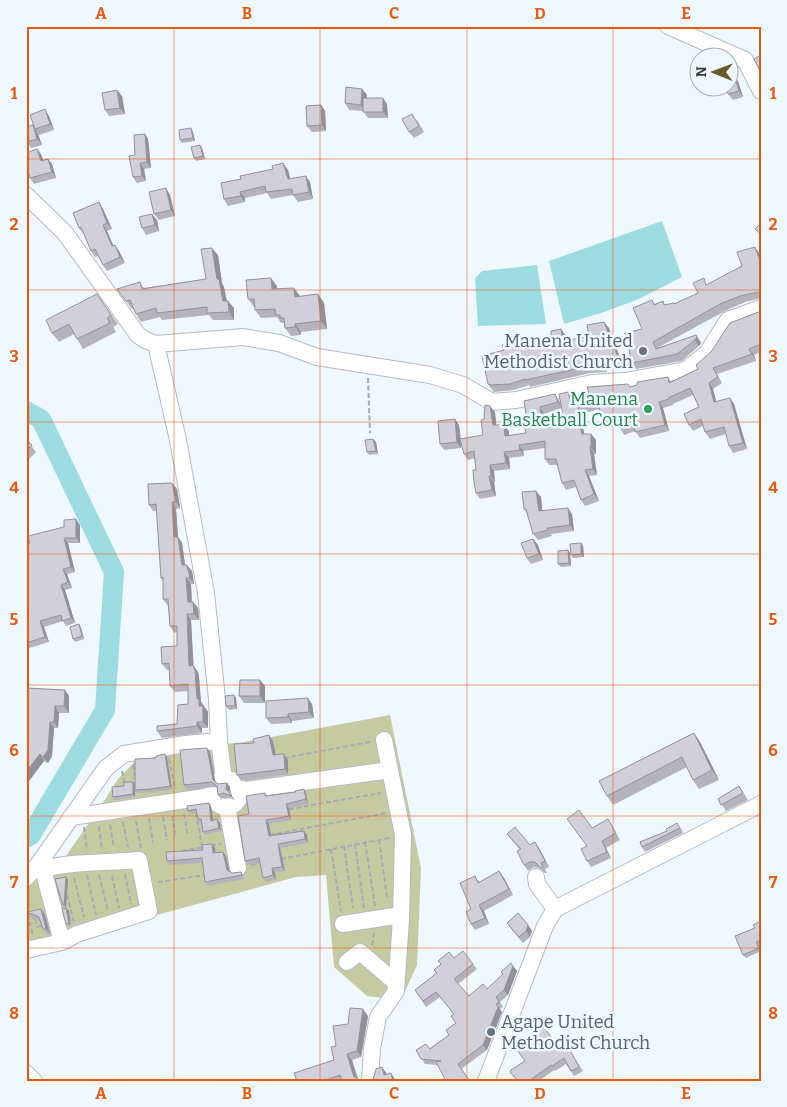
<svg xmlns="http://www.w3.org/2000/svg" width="787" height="1107" font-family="Bitter,serif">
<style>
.green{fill:#c6caa1}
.water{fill:#9cdce1}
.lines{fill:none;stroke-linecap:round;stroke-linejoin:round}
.river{stroke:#9cdce1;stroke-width:20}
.minor-casing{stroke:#b2bbc4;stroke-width:18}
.path{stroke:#a4aab1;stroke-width:2;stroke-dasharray:5 2.5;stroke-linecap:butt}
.minor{stroke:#fff;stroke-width:16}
.wall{fill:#b4b2bb;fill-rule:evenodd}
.shaded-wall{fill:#929199}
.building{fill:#d1cfda;stroke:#929199}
.grid{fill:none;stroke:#e8590c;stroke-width:1;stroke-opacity:0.55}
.worship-dot{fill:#6b7280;stroke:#eff7ff;stroke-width:2}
.leisure-dot{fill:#2e9e5b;stroke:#eff7ff;stroke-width:2}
.labels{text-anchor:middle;stroke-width:5;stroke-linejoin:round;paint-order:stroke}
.worship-label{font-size:18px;fill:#5b616d;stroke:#eff7ff;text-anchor:end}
.leisure-label{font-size:18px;fill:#27864d;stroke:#eff7ff;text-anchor:end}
.neatline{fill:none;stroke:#e8590c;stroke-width:2}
.grid-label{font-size:16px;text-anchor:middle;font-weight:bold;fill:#e8590c}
</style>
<rect width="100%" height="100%" fill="#eff7ff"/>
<!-- green -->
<path class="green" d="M390 715 421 868 417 965 401 1000 367 996 334 967 326 875 296 877 157 915 26 957V887L40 874 63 860 101 806 118 779 138 758 206 746 244 742Z"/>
<!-- water -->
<path class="water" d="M662 221 682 277 639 299 601 313 564 324 549 261Z
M537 265 546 324 478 326 475 278 482 271Z"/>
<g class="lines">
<!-- river -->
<path class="river" d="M26 411 41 419 114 572 105 710 31 835 26 838"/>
<defs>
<path id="minor" d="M668 26 745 60 761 91
M26 195 65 233 138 335 145 340 156 344 243 337 279 343 317 357 430 375 463 385 492 402 516 400 592 383 625 381 686 370 707 353 728 320 761 308
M219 741 224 779
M212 793a14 14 0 1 1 28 0a14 14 0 1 1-28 0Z
M239 791 390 770
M227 807 238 868
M71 817 212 796
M37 866 43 869 62 942
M536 877 537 884 555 909
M26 878 37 866 106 768 124 754 186 744 219 741 217 699 206 593 178 440 156 344
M343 924 401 915
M26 950 62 942 77 934 149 911 139 860C106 863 76 861 43 869
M347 962 360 952 396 983
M26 1073 34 1081
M370 1081 372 1048 378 1017 396 991 401 919 403 835 384 740
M486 1081 545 926 555 909 761 804"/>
</defs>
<!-- minor casing -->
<use href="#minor" class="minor-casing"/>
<!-- path -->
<path class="path" d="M368 378 370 433
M284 758 370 742
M169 759 175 789
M133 765 135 777
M122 771 125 786
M289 809 381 793
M196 813 202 847
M184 814 188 836
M172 816 176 838
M163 817 167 840
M149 818 153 843
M136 821 141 848
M123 822 128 847
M110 825 114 847
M84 827 87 850
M99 827 102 850
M270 835 386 813
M379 840 387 897
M365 842 375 906
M355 844 364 908
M211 846 221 844
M344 846 353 908
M331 849 341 911
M182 851 204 847
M281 859 389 838
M251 865 261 863
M125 874 131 904
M87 875 96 915
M99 875 108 910
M112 876 119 908
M74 878 84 917
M158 882 205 875
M67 895 74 922
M26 907 33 936
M35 919 37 927 44 925
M372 945 374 933"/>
<!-- minor -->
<use href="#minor" class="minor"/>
</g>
<!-- wall -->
<path class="wall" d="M738 81 743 97 733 100 728 94Z
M362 89 367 95V98L387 104 388 118H368L363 111 349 110 345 103Z
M122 96 125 114 109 116 105 110Z
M321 105 325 111 326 131 312 132 307 126Z
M49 116 54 130 39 135 38 134 42 145 31 148 27 142 34 126Z
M417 120 424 132 414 138 409 132Z
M193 132 195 141 182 143 180 140Z
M145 134 148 139 151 168 144 169 146 181 137 183 133 177 135 155Z
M200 145 202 148 205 159 196 161 194 158Z
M41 154 43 160 48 159 52 164 56 178 34 184 30 178Z
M283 163 288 170 290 179 310 182 313 199 298 202 293 195 271 199 267 193 245 198V202L228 206 224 199 241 179 273 169Z
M170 195 175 216 159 220 154 214Z
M99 202 103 209 112 229 107 231 113 245 119 251 125 263 107 271 103 265 98 256 95 257 91 251 84 234 79 228Z
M157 220 159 231 146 235 142 228Z
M759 253 761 257V298L745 302 725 311 657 348 696 335 701 343 699 346 682 361 636 369 632 363 642 329 652 300 655 304 663 301 665 305 674 303 675 304 698 293 708 284 742 266Z
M218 255 222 283 224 287 227 301 234 308V320H213L209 315 162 320 160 317 141 322 136 314 133 309H132L117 289 140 282 144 288 206 279Z
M277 286V289L300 296 318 294 324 303 327 329 301 332V335L291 336 285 328 284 323H281L277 317 261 318 255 310V307H254L248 299Z
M97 294 118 324 113 327 116 332 83 349 74 334 59 342 52 333Z
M761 311V352L754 355 756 361 717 374 722 383 713 389 716 402 730 398 734 404 747 449 733 453 729 446 726 434 710 439 705 432 703 426 693 431 689 425 699 407 693 395 673 404V405L663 408 669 431 640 438 635 431 624 435 620 428 619 425 608 428 604 422 599 409 582 414 583 428 584 434H591L596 440V454H594L597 475 589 476 599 501 585 506 581 500 576 487 566 490 562 483 557 465H549L545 459V448L523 451 524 456 509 458 510 469 494 471 495 482H494L496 496 480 499 476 493V470L475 458 468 460 464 454 461 441V448L444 450 440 444 459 425 461 439 483 435 484 419 495 412 496 425 509 431V436L526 433 528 427 524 401H559L562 408 573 398 631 387 668 377 671 382 698 369ZM562 408 564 421 546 423 544 414Z
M609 328 622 363 606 367 607 372 590 373 530 387 529 385 514 390 494 392 493 391 488 384 530 345 531 349 552 344 561 329 566 336 567 341 585 337Z
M26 439 36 452 29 459 26 456Z
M373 439 376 442 378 454 369 455 367 452Z
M177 489 180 508 176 509 178 537 182 543 185 565 192 571 194 584H191L192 602H193L198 608 199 620H191L193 665 198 672 199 677 201 702 208 712V728H202V733L162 738 157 731 177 724 188 704V691L175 692 170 686 169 670H167L162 664 177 646V632L174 633 170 626 168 606 163 599V581L161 578 157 511H153L149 505Z
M536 491 541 497 542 511 572 514 574 531 551 534 552 536 538 540 533 534 527 514 524 509Z
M80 525V543H68L75 572 67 574 72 588 65 590 75 623 66 626 63 621 44 627 49 642 26 649V544Z
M533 539 538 545 543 560 531 564 527 558Z
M581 543 583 546 584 557 573 558 571 555Z
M568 550 570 553 571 566 561 567 558 564Z
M79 624 81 628 84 639 75 642 73 639Z
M260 680 265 686V703H244L239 696Z
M26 688 65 690 69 696V713H59L58 728H54L52 756 48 763 44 761 26 785Z
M234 695 236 698 237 709 229 710 226 706Z
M312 704 314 718 292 721V723L271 724 266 718Z
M273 741 276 755 284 754 288 760V774L241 781 237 775Z
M700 742 719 780 699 789 693 780 687 767 613 805 607 796Z
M207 748 210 752 215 782 218 784 227 783 230 787 229 792 235 800 226 797 221 799 218 795 217 788 215 787 187 790 184 785Z
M167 757 172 789 153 792 137 793 135 790V797L115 800 113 797 124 786 133 782 135 784 156 758Z
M739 786 748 800 726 811 718 799Z
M265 793 267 796 306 793 308 804 289 808 291 820 269 824 271 836 304 831 307 835 308 843 280 848 285 871 275 872 276 880 266 882 263 878 260 863 248 865 245 861 249 814Z
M209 803 211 806 213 820 220 823 221 831 205 835 203 832 201 822H200L198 819 197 812 190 814 188 811Z
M608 819 620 840 606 848 611 858 591 867 587 861V846L592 828Z
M681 828 683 833 645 852 642 847 640 842Z
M507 834 530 845 535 842 539 848 549 867 545 869 547 873H545L539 868 534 867 528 871 524 865 520 850Z
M212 844 215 848V853L223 852 226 856 229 872 232 873 241 872 244 876V879L208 886 205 882 203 863 170 865 167 861 203 850Z
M499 871 504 878 513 895 484 911 489 924 475 930 471 924V909L475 876 479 882Z
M41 909 45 915 50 934 48 935 43 929 41 922 31 918 27 912Z
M69 911 71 926 68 927 66 924Z
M761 921V944L759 945 761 951 746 958 743 955 755 928Z
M507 923 528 925 532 931 530 937 523 943 511 929Z
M454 958 473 964 477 969 458 984 469 996 487 989 513 966 517 971 508 995 500 1002 503 1007 500 1009 502 1012 487 1050 461 1069 469 1081H446L438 1065 425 1064 416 1050 430 1048 449 1035 456 1023 454 1014 440 997 426 1007 415 990 437 974 434 970Z
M368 1016 361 1057 352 1060 359 1081H297L334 1060 336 1046 348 1024Z
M561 1037 574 1057 583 1071 574 1076 566 1064 555 1071 554 1070 539 1081H517L510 1072 525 1061 523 1041H554Z"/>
<!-- shaded-wall -->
<path class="shaded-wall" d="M734 75 738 81 743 97 739 91Z
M362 89 367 95 365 111 361 105Z
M117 90 122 96 125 114 120 108Z
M383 98 387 104 388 118 383 112Z
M321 105 325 111 326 131 322 125Z
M45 109 49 116 54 130 50 124Z
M33 125 38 134 42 145 37 139Z
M191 128 193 132 195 141 193 138Z
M145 134 148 139 151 168 147 162Z
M200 145 202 148 205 159 203 156Z
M37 149 41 154 45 166 41 161Z
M48 159 52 164 56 178 52 172Z
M140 163 144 169 146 181 142 176Z
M283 163 288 170 292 186 288 179Z
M306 176 310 182 313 199 309 192Z
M166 188 170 195 175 216 171 210Z
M240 192 245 198V202L241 196Z
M99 202 103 209 112 229 107 223Z
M152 214 157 220 159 231 155 225Z
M103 225 107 231 116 252 112 246Z
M115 245 119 251 125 263 120 257Z
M755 247 759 253 761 257V264Z
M212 248 218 255 222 283 224 287 228 308 223 301 217 279Z
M271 278 277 286V298L272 289Z
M294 288 300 296V305L295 297Z
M318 294 324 303 327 329 321 321Z
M228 301 234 308V320L229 312Z
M604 322 609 328 622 363 618 357Z
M295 324 301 332V335L295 327Z
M561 329 566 336 568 348 563 341Z
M696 335 701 343 699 346 695 340Z
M525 339 530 345 532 356 528 350Z
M749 349 754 355 756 361 752 354Z
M601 361 606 367 607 372 602 365Z
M709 383 713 389 718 408 714 402Z
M568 392 573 398 570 399Z
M555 394 559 401 562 408 558 402Z
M730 398 734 404 747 449 743 443Z
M659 402 663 408 669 431 665 425Z
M490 406 495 412 497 431 493 425Z
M540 407 544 414 547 430 542 423Z
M578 408 582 414 583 428 586 440 582 434 579 422Z
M455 419 459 425 461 448 457 442Z
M504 425 509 431V443L505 436Z
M591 434 596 440V454L591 447Z
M373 439 376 442 378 454 376 451Z
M519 445 523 451 524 456 520 450Z
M590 447 594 454 597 475 593 469Z
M504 452 509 458 510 469 506 463Z
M490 465 494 471 495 482 491 476Z
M585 470 589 476 599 501 594 494Z
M489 476 494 482 496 496 492 490Z
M172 483 177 489 180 508 176 502Z
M536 491 541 497 543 518 539 511Z
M172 502 176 509 178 537 182 543 186 572 182 565 174 537Z
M568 508 572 514 574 531 570 525Z
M76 519 80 525V543L76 538Z
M64 538 68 543 75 572 71 567Z
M533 539 538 545 543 560 539 554Z
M581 543 583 546 584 557 581 554Z
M568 550 570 553 571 566 569 563Z
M187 565 192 571 194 584 190 578Z
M63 569 67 574 72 588 68 582Z
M186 578 191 584 192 608 188 602Z
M61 585 65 590 75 623 71 618Z
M193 602 198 608 199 620 194 614Z
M187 614 191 620 194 672 189 666Z
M40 621 44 627 49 642 45 637Z
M79 624 81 628 84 639 82 636Z
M193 665 198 672 199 677 201 702 208 712V728L203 722 197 699Z
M260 680 265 686V703L260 696Z
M65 690 69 696V713L64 706Z
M234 695 236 698 237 709 235 706Z
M308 698 312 704 314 718 309 712Z
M55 706 59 713 58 728 54 722Z
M288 714 292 721V723L288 717Z
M50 722 54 728 52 756 48 763 43 757Z
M197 722 202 728V733L197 726Z
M694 733 700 742 719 780 712 770Z
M269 735 273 741 277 761 273 755Z
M207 748 210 752 216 785 213 780Z
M40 754 44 761 26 785V772Z
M165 754 167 757 172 789 170 786Z
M284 754 288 760V774L285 769Z
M133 782 135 785V797L133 794Z
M227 783 230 787 229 793 226 789Z
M304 789 306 793 308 804 306 799Z
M209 803 211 806 214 824 211 821Z
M286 804 289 808 291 820 289 816Z
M217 819 220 823 221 831 219 828Z
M266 820 269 824 272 840 269 836Z
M304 831 307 835 308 843 305 839Z
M602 841 606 848 611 858 607 852Z
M535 842 539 848 549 867 545 861Z
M212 844 215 848 216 857 213 853Z
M278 844 280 848 285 871 282 867Z
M223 852 226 856 230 874 227 870Z
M272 868 275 872 276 880 273 875Z
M499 871 504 878 513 895 509 889Z
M66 877 68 880 66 908 64 905Z
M479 905 484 911 489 924 485 918Z
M66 908 69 911 71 926 69 923Z
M41 909 45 915 50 934 46 929Z
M528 925 532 931 530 937 526 931Z
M513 966 517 971 508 995 504 990Z
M498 1007 502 1012 487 1050 483 1045Z
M363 1009 368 1016 361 1057 357 1051Z
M347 1054 352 1060 358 1081 354 1077Z
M382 1067 387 1074 389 1081 384 1075Z
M391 1073 396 1081H393Z"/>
<!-- building -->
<path class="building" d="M761 55V73L754 59Z
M734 75 739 91 728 94 726 88H730V76Z
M346 87 362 89 361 105 345 103Z
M117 90 120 108 105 110 102 93Z
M363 98H383V112H363Z
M321 105 322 125 307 126 306 106Z
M45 109 50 124 35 129 30 115Z
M412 114 419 126 409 132 402 119Z
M33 125 37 139 27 142 26 139V127Z
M191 128 193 138 180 140 179 130Z
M145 134 147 162 140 163 142 176 133 177 129 156 135 155 134 135Z
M200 145 203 156 194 158 191 147Z
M37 149 41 161 48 159 52 172 30 178 26 164V153Z
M283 163 288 179 306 176 309 192 293 195 292 189 266 192 265 186 240 192 241 196 224 199 221 183 241 179 240 176 273 169 272 166Z
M166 188 171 210 154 214 149 192Z
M99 202 107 223 103 225 112 246 115 245 120 257 103 265 95 249 91 251 81 227 79 228 73 213Z
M152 214 155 225 142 228 139 217Z
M761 223V234L755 229Z
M755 247 761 264V294L758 292 740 296 720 304 653 342 656 349 696 335 697 337 695 340 677 354 632 363 625 333 642 329 633 308 652 300 654 305 663 301 664 305 674 303V304L698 293 693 283 704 278 706 285 742 266 737 252Z
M212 248 217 279H219L223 301H228L229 312 207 313V307L157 313 156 308 136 314 130 300 126 301 117 289 140 282 142 289 206 279 201 249Z
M271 278 272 289 294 288 295 297 318 294 321 321 295 324V327L285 328 284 318H280V315H276L275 309 255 310 254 299H248L246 280Z
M97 294 111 315 107 318 110 323 77 339 69 324 52 333 46 320Z
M761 311V344L749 349 752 354 713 368 718 377 709 383 714 402 730 398 743 443 729 446 724 427 705 432 701 419 689 425 684 414 699 407 690 388 668 398 669 399 659 402 665 425 635 432 634 425 620 428 617 418 604 422 597 402 578 408 579 422 582 434H591V447H590L593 469 585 470 594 494 581 500 574 480 562 483 556 459H545V441L519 445 520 450 504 452 506 463 490 465 491 476H489L492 490 476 493 474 482 473 470H476L474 451 464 454 460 439 483 435 481 420 484 419 485 405 490 406 493 425H504L505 436 526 433 525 428 528 427 524 401 555 394 558 402 540 407 542 423 564 421 559 394 568 392 570 399 589 394 587 387H589L628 384 630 387 637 385V382L668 377 669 383 698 369 696 365 711 352 730 323Z
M604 322 618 357 601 361 602 365 585 367 525 380V379L510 384 490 385 488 384 482 356 504 350 502 345 525 339 528 350 552 344 551 331 561 329 563 341 585 337 589 335 587 325Z
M455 419 457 442 440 444 438 421Z
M26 439 32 445 26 451Z
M373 439 376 451 367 452 365 440Z
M172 483 176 502H172L174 537H178L182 565H187L190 578H186L188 602H193L194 614H187L189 666 193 665 195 670 197 699H199V706H203V722H197V726L157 731V726L177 724 178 705 188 704V684L170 686 169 663 162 664 161 647 177 646V626H170L168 599H163V577L161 578 156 504 149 505 148 484Z
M536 491 539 511 568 508 570 525 547 528 548 530 533 534 526 509H524L522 492Z
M76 519V538H64L71 567 63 569 68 582 61 585 71 618 62 621 61 615 40 621 45 637 26 643V544L30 543 28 536 64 527V520Z
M533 539 539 554 527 558 521 543Z
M581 543V554L571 555 570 544Z
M568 550 569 563 558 564V551Z
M79 624 82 636 73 639 70 627Z
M240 680H260V696H239Z
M26 688 65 690 64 706H55L54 722H50L48 750 43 757 40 754 26 772Z
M234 695 235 706H226L225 696Z
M308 698 309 712 288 714V717L266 718V701Z
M694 733 712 770 693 780 682 757 607 796 599 781Z
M269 735 273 755 284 754 285 769 237 775 234 744 254 743 253 739Z
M207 748 213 780 218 784 227 783 226 789 232 796 223 793 218 795 217 786 212 782 184 785 180 750Z
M165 754 170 786 151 789 135 790V759L156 758V756Z
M124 782H133V794L113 797 112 787 124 786Z
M739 786 743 793 721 805 718 799Z
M304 789 306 799 286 804 289 816 266 820 269 836 304 831 305 839 278 844 282 867 272 868 273 875 263 878 259 858 245 861 238 816 249 814 246 796 265 793V796L296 792 295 791Z
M209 803 211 821 217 819 219 828 203 832 201 819H198L196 809 188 811 187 806Z
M579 810 592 828 608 819 616 833 602 841 607 852 587 861 581 849 587 846 567 819Z
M677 823 680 828 642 847 640 842 667 831 666 829Z
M515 827 530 845 535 842 545 861 541 863 543 867 541 868 535 862H530L524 865 517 851 521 849 507 834Z
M212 844 213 853 223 852 227 870 232 873 241 872 242 875 205 882 202 858 167 861 166 852 203 850 202 845Z
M499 871 509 889 479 905 485 918 471 924 466 912 471 909 460 883 475 876 478 883Z
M66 877 64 905H63L55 879Z
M66 908 69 923 66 924 62 909Z
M41 909 46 929H43L39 917 27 912Z
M518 913 528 925 526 931 519 937 507 923Z
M761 921V940L756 942 759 948 743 955 735 936 755 928 753 925Z
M463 951 473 964 454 979 469 996 483 984 487 989 503 974 501 972 511 963 513 966 504 990 496 997 499 1002 496 1004 498 1007 483 1045 458 1064 469 1080 468 1081H446L436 1062 441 1061 421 1059 416 1050 426 1044 430 1049 449 1035 446 1030 456 1023 451 1016 454 1014 436 992 423 1001 415 990 437 973 434 970 441 964 438 961 449 952 454 958Z
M350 1008 363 1009 357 1051 347 1054 354 1077H356L359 1081H342L340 1075 323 1081H301V1080L297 1081 294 1073 334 1060 331 1047 336 1046 333 1026 348 1024Z
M543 1026 554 1041 561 1037 571 1052 579 1067 571 1071 564 1058 552 1066 551 1065 529 1081H518L510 1072 511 1070 525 1061 513 1044 522 1039 523 1041Z
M382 1067 384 1075 391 1073 393 1081H373V1080L376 1069Z"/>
<!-- grid -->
<path class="grid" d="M174 26V1081M320 26V1081M467 26V1081M613 26V1081M26 159H761M26 290H761M26 422H761M26 554H761M26 685H761M26 816H761M26 948H761"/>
<!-- markers -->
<g class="worship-dot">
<circle cx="643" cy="351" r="5"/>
<circle cx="491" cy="1032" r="5"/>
</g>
<circle class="leisure-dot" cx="648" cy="409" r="5"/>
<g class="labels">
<!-- worship labels -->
<g class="worship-label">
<text x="633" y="347">Manena United<tspan x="633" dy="21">Methodist Church</tspan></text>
<text x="501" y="1028" text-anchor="start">Agape United<tspan x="501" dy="21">Methodist Church</tspan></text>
</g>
<!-- leisure labels -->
<g class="leisure-label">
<text x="638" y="405">Manena<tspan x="638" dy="21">Basketball Court</tspan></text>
</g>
</g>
<!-- border -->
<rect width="787" height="1107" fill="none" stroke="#eff7ff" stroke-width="55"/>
<!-- north arrow -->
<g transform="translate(714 72) rotate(271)"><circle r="24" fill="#eff7ff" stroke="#a5abb1"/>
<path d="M0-4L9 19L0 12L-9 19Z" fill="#6c5928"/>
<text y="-8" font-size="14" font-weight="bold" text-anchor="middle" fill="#36393d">N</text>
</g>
<rect x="28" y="28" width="732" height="1052" class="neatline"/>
<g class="grid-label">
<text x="101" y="19">A</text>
<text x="247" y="19">B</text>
<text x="394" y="19">C</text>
<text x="540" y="19">D</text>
<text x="686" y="19">E</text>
<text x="14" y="99">1</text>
<text x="773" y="99">1</text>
<text x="14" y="230">2</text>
<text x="773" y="230">2</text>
<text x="14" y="362">3</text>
<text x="773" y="362">3</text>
<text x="14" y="493">4</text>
<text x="773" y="493">4</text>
<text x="14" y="625">5</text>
<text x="773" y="625">5</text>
<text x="14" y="756">6</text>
<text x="773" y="756">6</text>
<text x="14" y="888">7</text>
<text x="773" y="888">7</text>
<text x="14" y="1019">8</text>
<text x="773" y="1019">8</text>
<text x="101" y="1099">A</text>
<text x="247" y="1099">B</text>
<text x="394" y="1099">C</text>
<text x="540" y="1099">D</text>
<text x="686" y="1099">E</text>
</g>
</svg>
